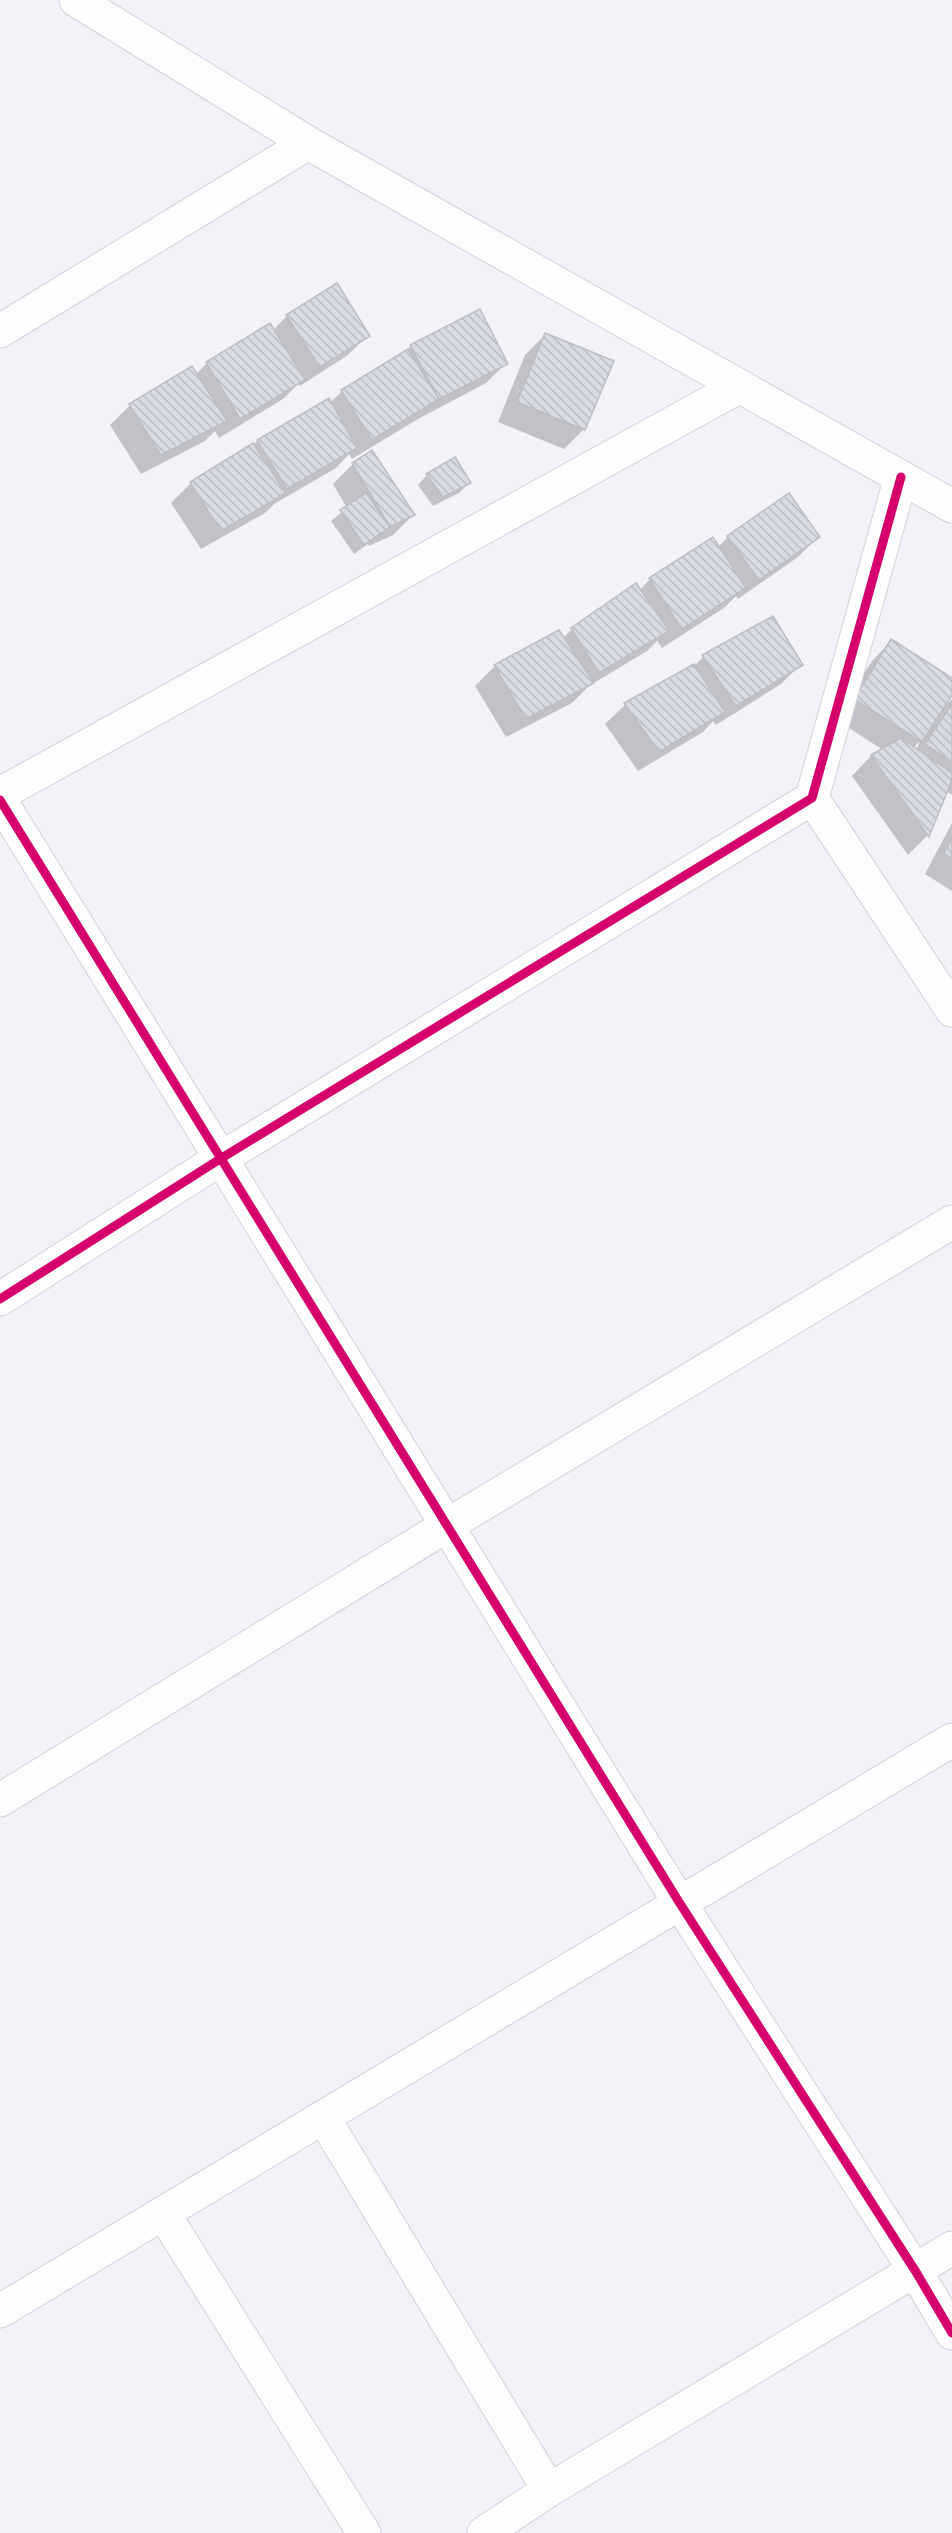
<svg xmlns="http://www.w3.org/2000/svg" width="952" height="2533" font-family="Overpass,sans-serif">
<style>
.shadow{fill:#0003;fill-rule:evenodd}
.building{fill:url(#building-back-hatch);stroke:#bdbec5;stroke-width:1.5}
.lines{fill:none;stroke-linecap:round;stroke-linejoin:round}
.minor-casing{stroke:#d0d0d8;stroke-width:35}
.minor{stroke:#fdfdfe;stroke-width:33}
.cycleway-casing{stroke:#fff;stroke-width:13}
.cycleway{stroke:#d6006c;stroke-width:9}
</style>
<defs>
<pattern id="building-back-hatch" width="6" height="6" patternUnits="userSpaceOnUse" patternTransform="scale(1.5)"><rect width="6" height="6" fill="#d8dbe4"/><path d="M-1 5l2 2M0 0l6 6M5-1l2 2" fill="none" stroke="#babdc5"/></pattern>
</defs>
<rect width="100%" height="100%" fill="#f2f2f8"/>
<!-- shadow -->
<path class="shadow" d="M287 316 368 335 348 355 300 386 298 384 283 399 219 438 215 431 205 441 141 474 110 425 130 405 196 374 207 363 273 330Z
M545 335 584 429 564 449 498 422 525 355Z
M411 346 506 363 486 383 418 419 352 459 349 454 336 468 274 504 265 513 201 549 171 503 191 483 258 441 330 403 342 391 404 354Z
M353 464 413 515 393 535 369 546 368 544 354 554 331 521 347 508 333 484Z
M427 475 469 483 459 493 433 506 418 485Z
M728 537H818L798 557 738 599 736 596 724 608 662 648 657 641 647 651 589 686 572 703 506 737 475 686 495 666 559 632 563 638 572 629 635 585 639 591 650 579 718 547Z
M891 641 952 679V692L943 708 952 699V795L946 791 927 836 908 855 852 776 871 756 883 750 835 719 872 661ZM920 741 916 750 913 748Z
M703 657 801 664 781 684 716 725 713 721 703 732 638 771 605 724 625 705 694 666Z
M952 823V891L925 874Z"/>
<!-- building -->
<path class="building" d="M337 283 370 336 320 367 286 315Z
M480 309 508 364 439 399 410 345Z
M270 323 305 380 240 419 206 362Z
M545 333 614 361 585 430 517 402Z
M408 349 439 399 372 440 341 390Z
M192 366 227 421 161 455 129 404Z
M329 398 357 448 287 489 257 440Z
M253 443 286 493 221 531 190 482Z
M372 450 415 515 390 527 352 463Z
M455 457 471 483 443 497 426 474Z
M366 493 390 527 364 545 340 510Z
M789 493 820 537 759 580 727 536Z
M713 537 746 588 682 629 649 578Z
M636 583 669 631 599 673 571 628Z
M773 616 803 665 736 706 702 655Z
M559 630 594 683 526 719 494 665Z
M891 639 952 678V695L922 742 854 699Z
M694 664 725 712 659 752 624 703Z
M952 704V762L925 744Z
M901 738 952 773V780L929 837 871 755Z
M952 839V859L944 853Z"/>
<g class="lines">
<defs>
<path id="minor" d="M76 0 308 143 952 506
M0 331 308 143
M0 794 740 386
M812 798 952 1010
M0 800 679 1902 916 2272 952 2333
M0 1299 220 1159 812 798 901 477
M0 1800 446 1526 952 1222
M323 2117 549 2490
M163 2213 364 2533
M0 2311 952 1740
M484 2533 549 2490 952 2248"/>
</defs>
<!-- minor casing -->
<use href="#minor" class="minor-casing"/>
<!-- minor -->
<use href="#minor" class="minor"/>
<defs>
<path id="cycleway" d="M0 800 679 1902 916 2272 952 2333
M0 1299 220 1159 812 798 901 477"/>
</defs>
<!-- cycleway casing -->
<use href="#cycleway" class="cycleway-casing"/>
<!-- cycleway -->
<use href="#cycleway" class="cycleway"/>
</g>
</svg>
